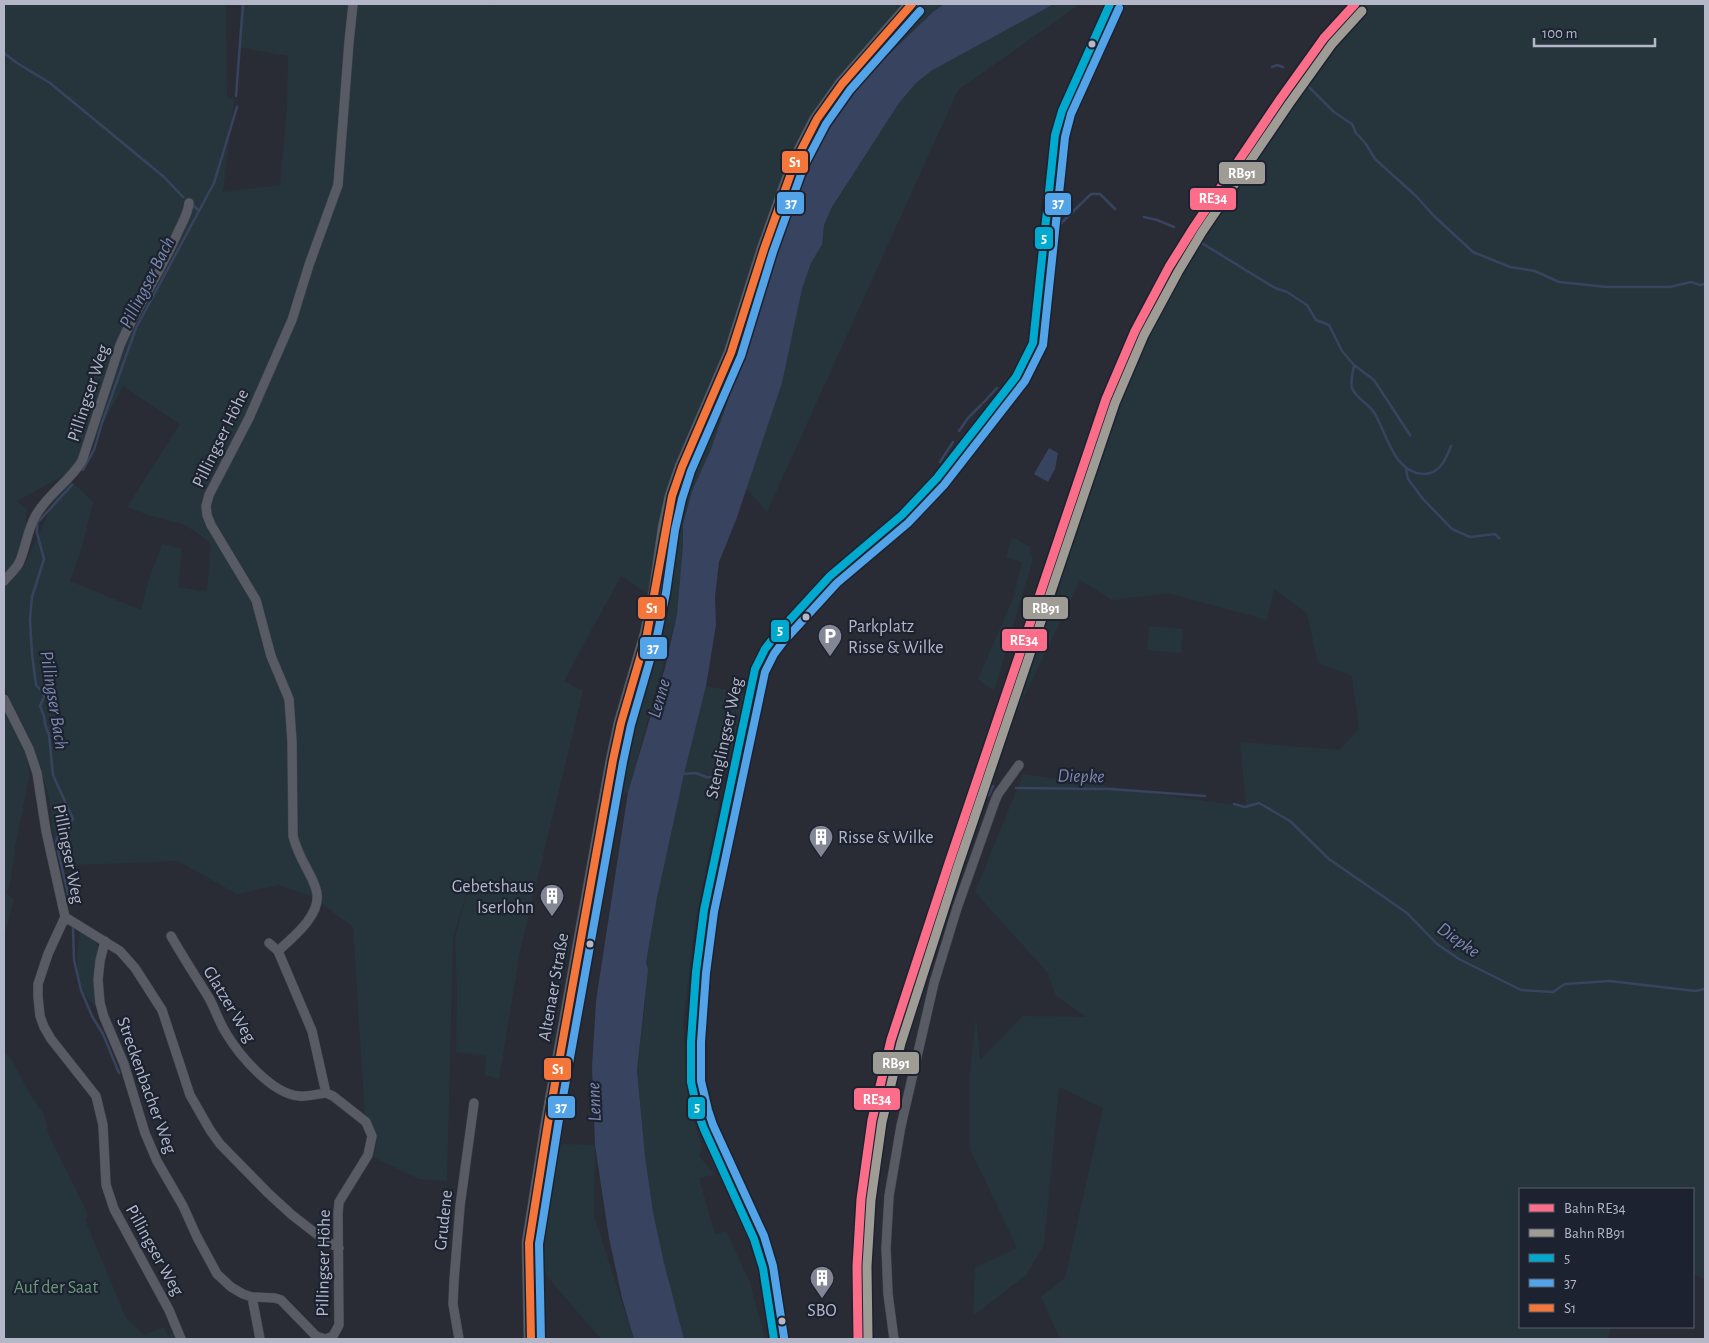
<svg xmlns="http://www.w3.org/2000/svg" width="1709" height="1343" font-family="'Alegreya Sans',sans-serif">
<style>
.green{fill:#26353b;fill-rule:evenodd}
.water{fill:#384360}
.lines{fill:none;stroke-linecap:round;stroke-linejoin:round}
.stream{stroke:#384360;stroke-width:2.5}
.minor-casing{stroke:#45474f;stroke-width:10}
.primary-casing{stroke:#474952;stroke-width:15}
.minor{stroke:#585b63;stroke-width:9}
.primary{stroke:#5b5d65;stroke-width:14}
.bus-1-casing{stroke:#1c2230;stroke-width:11}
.bus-2-casing{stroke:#1c2230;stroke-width:11}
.bus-3-casing{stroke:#1c2230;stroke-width:11}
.bus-1{stroke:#00a9ce;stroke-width:8}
.bus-2{stroke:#53a3e8;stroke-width:8}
.bus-3{stroke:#f5763a;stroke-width:8}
.rail-1-casing{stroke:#1c2230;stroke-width:12}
.rail-2-casing{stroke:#1c2230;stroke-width:12}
.rail-1{stroke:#fb6d88;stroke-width:9}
.rail-2{stroke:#9f9c96;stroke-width:9}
.bus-dot{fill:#b3b7c7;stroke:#1c2230;stroke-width:2}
.labels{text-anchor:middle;stroke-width:4.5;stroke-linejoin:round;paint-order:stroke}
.street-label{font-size:18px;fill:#b3b7c7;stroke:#1c2230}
.poi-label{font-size:18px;fill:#b3b7c7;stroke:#1c2230;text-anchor:start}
.park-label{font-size:18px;fill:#6a977b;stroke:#1c2230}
.water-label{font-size:19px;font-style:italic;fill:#7c89ae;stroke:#1c2230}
.line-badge{stroke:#1c2230;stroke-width:2}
.badge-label{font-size:14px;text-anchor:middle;font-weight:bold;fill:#fff}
</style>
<rect width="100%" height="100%" fill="#292c35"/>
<!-- green -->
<path class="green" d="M4 4H226L227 97 234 100 223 192 280 185 287 106 288 56 238 47 242 4H495L494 9 496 4H944L934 11 885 58 841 108 816 145 778 236 771 269 727 403 711 449 692 491 683 524V545L677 614 628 792 610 803 619 753 659 601 621 576 564 681 583 691 520 951 499 1079 485 1075 486 1056 456 1052 457 994 455 937 471 879 453 938 447 1181 419 1179 373 1157C379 1139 377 1128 365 1114L353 927 313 897 279 885 237 894 178 861 76 865 55 847 49 797 33 745 4 686ZM123 386 180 424 127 507 148 515 182 524 198 533 211 544 207 592 178 587 182 549 162 544 150 576 141 610 70 581 83 544 93 502 66 476 23 568 27 510 17 501 81 466Z
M1054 4H1080L958 90 767 512 746 488 782 383 802 289 811 263 822 245 824 225 832 207 899 103 916 83 931 71Z
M1366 4H1705V1279L1693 1274V1189H1520V1327H1611L1607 1339H1060L1041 1297 1065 1278 1103 1108 1059 1087 1044 1245 1026 1275 973 1316 975 1268 1017 1248 970 1149V1070L976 1017 980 1060 1023 1016 1086 1017 1055 995 1048 973 975 892 1023 774 1246 807 1240 742 1339 750 1359 729 1352 676 1318 663 1307 613 1274 589 1267 620 1168 593 1112 600 1080 580 992 764 1073 521 1098 440 1119 394 1148 319 1189 251 1255 155 1306 74Z
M1012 537 1029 546 1033 559 994 691 978 679 1013 599 1022 562 1006 557Z
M1149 626 1183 629 1181 653 1147 650Z
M706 686 753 695 722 786 695 923 683 1025 688 1103 702 1147 699 1156 715 1175 699 1178 715 1234 726 1231 749 1280 765 1339H684L664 1263 653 1212 645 1156 637 1070 645 1005 646 963 657 898 684 774Z
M4 697 18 737 24 749 30 773 15 848 10 885 6 893 14 899 4 937Z
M80 928 96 940 98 948 95 968 97 1008C85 998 76 980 77 963 77 951 79 940 80 928Z
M4 1051 12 1060 32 1098 44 1114 48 1133 88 1214 85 1220 126 1318 144 1335 164 1327 168 1336 174 1333 176 1339H4Z
M560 1144 595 1145 594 1216 634 1339H601L546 1275 540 1236Z"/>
<!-- water -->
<path class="water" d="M944 4H1054L931 71 916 83 899 103 832 207 824 225 822 245 811 263 802 289 782 383 736 520 719 562 715 597 716 625 706 686 684 774 657 898 646 963 648 970 637 1070 645 1156 653 1212 664 1263 684 1339H634L622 1298 609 1238 595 1145 592 1067 596 1001 628 792 665 668 677 614 683 545V524L692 491 711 449 727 403 771 269 778 236 816 145 841 108 885 58 934 11Z
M1049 448 1058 453 1055 469 1048 482 1034 474Z"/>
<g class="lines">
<!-- stream -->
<path class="stream" d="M4 53 17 63 50 83 164 177 183 197
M1272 67 1277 65 1283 67
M1308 86 1334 112 1352 124 1356 133 1366 144 1375 159 1416 196 1434 216 1473 252 1510 267 1535 271 1559 282 1607 287H1670L1691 282 1700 285 1705 284
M236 96 243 4
M193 205 199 211
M1144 217 1157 220 1174 227
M1048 236 1091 194H1100L1115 209
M1200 242 1275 288 1287 292 1307 305 1316 320 1329 325 1342 351 1354 365 1374 380 1410 435
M1354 365C1353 373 1350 381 1352 388 1356 399 1370 404 1375 414 1387 435 1394 472 1423 474 1439 475 1446 459 1451 446
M983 403 997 388
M959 431 968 418 981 405
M940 462 953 442
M1406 469 1408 479 1423 499 1452 529 1470 537 1495 534 1499 538
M83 470 94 450 102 423 136 328 214 183 237 107
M682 774 696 773 706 777 722 778
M1016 788 1111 789 1205 796
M974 801 989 795 993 786
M1234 804 1245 807 1259 803 1290 821 1329 859 1407 913 1437 944 1459 959 1521 990 1553 992 1565 984 1610 981 1695 991 1705 989
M68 894 56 842C58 831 68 828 73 819L53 775 49 735 45 724 44 716 40 706 44 697 43 693 36 685 32 654 30 619 32 597 44 559 37 533V523L72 485
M73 927 74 960 81 990 92 1016 103 1034 119 1073"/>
<defs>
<path id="minor" d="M4 581C9 575 15 570 19 563 26 548 27 530 36 515 48 494 69 482 82 461L120 345C137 306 161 271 178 232 182 223 188 214 189 203
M4 699 29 749 37 773 46 831 65 917 48 954 38 984V997L40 1016 44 1027 51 1039 96 1096 103 1125 106 1185 114 1209 169 1310 181 1339
M65 917 120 951 135 968 162 1010 190 1095 210 1130 220 1144 268 1193 292 1215 323 1239 339 1248
M171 936C183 957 196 977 209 998 215 1009 219 1022 226 1033 239 1055 272 1094 299 1096 308 1097 317 1094 326 1093
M105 941 100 961 98 980 100 1003 104 1017 124 1064 145 1133 157 1161 183 1206 197 1237 217 1274 231 1287 243 1294 252 1297 275 1298 281 1300 316 1336 325 1339
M269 943 278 951
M252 1297 260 1339
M326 1339 333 1336 339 1325 338 1214 339 1202 368 1155 372 1136 366 1122 333 1096 326 1093 312 1031 278 951C293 937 320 916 317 894 316 885 311 877 307 869 301 858 296 848 293 836L292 741 289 699 271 656 256 600 211 525 207 515 206 506 209 495 249 418 292 320 309 265 338 185 349 42 353 4
M459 1339 453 1304 454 1281 460 1206 474 1103
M774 1339 763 1268 754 1239 704 1129 698 1113 691 1082V1042L696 972 704 910 755 669 765 649 775 636 830 576 902 515 937 478 1016 377 1033 343 1055 135 1062 111 1110 4
M894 1339 888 1294 886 1248 889 1196 901 1126 934 983 957 908 995 801 998 794 1019 765"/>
<path id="primary" d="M531 1339 529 1243 549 1117 613 760 621 723 647 634 656 591 665 528 672 496 682 467 731 353 764 249 795 162 817 119 842 84 912 4"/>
</defs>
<!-- minor casing -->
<use href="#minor" class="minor-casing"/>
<!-- primary casing -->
<use href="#primary" class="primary-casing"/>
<!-- minor -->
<use href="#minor" class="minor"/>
<!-- primary -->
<use href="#primary" class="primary"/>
<defs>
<path id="bus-1" d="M774 1339 763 1268 754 1239 704 1129 698 1113 691 1082V1042L696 972 704 910 755 669 765 649 775 636 830 576 902 515 937 478 1016 377 1033 343 1055 135 1062 111 1110 4"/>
<path id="bus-2" d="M784 1337 773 1266 764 1236 713 1125 708 1110 701 1081V1042L706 973 714 912 765 672 774 654 783 642 837 583 908 523 944 485 1025 381 1043 345 1065 137 1071 114 1119 8
M541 1339 539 1244 559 1119 623 762 631 725 657 636 666 593 675 530 682 499 691 471 741 356 773 252 804 166 826 124 850 90 920 11"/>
<path id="bus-3" d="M531 1339 529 1243 549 1117 613 760 621 723 647 634 672 496 682 467 731 353 764 249 795 162 817 119 842 84 912 4"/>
</defs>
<!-- bus-1 casing -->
<use href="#bus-1" class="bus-1-casing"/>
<!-- bus-2 casing -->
<use href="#bus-2" class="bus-2-casing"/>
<!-- bus-3 casing -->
<use href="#bus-3" class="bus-3-casing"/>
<!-- bus-1 -->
<use href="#bus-1" class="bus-1"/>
<!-- bus-2 -->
<use href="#bus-2" class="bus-2"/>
<!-- bus-3 -->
<use href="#bus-3" class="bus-3"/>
<defs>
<path id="rail-1" d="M858 1339 857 1266 861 1199 872 1120 891 1040 949 863 1106 399 1135 331 1169 267 1194 227 1281 98 1324 38 1355 4"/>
<path id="rail-2" d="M868 1338 867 1266 871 1200 882 1122 901 1043 958 866 1115 403 1144 335 1178 272 1202 232 1289 104 1332 44 1362 11"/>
</defs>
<!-- rail-1 casing -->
<use href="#rail-1" class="rail-1-casing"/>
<!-- rail-2 casing -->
<use href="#rail-2" class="rail-2-casing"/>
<!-- rail-1 -->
<use href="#rail-1" class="rail-1"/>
<!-- rail-2 -->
<use href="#rail-2" class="rail-2"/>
</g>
<!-- icons -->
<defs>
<symbol id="parking-pin" viewBox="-11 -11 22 30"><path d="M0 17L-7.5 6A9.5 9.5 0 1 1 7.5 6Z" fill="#838694" stroke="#1c2230"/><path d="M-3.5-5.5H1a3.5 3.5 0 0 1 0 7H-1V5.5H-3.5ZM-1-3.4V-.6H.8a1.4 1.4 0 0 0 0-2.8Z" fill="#fff"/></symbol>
<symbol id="building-pin" viewBox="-11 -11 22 30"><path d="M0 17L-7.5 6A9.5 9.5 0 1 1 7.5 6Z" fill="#838694" stroke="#1c2230"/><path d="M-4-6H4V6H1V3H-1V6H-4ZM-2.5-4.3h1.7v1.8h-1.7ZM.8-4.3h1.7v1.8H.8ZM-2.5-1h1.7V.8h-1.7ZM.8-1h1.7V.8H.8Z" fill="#fff"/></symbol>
</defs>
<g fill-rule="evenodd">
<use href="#parking-pin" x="816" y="622" width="28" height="38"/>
<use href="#building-pin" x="807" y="823" width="28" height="38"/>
<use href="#building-pin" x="538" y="882" width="28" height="38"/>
<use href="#building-pin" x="808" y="1264" width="28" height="38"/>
</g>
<!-- markers -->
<g class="bus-dot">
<circle cx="1092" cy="44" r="4.5"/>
<circle cx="806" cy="617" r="4.5"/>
<circle cx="590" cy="944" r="4.5"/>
<circle cx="782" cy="1321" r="4.5"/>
</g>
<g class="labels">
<!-- street labels -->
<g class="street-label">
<text transform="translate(88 393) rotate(-72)" y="6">Pillingser Weg</text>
<text transform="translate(220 438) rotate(-64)" y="6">Pillingser Höhe</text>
<text transform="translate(724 738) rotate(-78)" y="6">Stenglingser Weg</text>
<text transform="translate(69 854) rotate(79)" y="6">Pillingser Weg</text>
<text transform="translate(553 987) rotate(-80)" y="6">Altenaer Straße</text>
<text transform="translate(230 1004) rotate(59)" y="6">Glatzer Weg</text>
<text transform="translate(147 1085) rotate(70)" y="6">Streckenbacher Weg</text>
<text transform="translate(443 1220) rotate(-84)" y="6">Grudene</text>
<text transform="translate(155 1250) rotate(61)" y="6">Pillingser Weg</text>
<text transform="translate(323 1263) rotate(-89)" y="6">Pillingser Höhe</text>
</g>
<!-- poi labels -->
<g class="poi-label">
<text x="848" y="632">Parkplatz<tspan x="848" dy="21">Risse &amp; Wilke</tspan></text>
<text x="838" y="843">Risse &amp; Wilke</text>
<text x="534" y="892" text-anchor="end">Gebetshaus<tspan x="534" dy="21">Iserlohn</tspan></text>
<text x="822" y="1316" text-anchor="middle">SBO</text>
</g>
<!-- park labels -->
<g class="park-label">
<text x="56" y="1293">Auf der Saat</text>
</g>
<!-- water labels -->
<g class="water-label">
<text transform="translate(146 282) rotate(-63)" y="7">Pillingser Bach</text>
<text transform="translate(658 698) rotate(-74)" y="7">Lenne</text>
<text transform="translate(55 700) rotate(81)" y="7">Pillingser Bach</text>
<text transform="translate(1081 775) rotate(1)" y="7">Diepke</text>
<text transform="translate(1459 939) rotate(35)" y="7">Diepke</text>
<text transform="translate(593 1102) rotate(-92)" y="7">Lenne</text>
</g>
</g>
<g class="line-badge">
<rect x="781" y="150" width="28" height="24" rx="5" fill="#f5763a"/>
<rect x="1218" y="161" width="48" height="24" rx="5" fill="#9f9c96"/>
<rect x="1189" y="187" width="48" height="24" rx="5" fill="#fb6d88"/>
<rect x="776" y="191" width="29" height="24" rx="5" fill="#53a3e8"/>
<rect x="1044" y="192" width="28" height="24" rx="5" fill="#53a3e8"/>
<rect x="1034" y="226" width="20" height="24" rx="5" fill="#00a9ce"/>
<rect x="1022" y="596" width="47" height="24" rx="5" fill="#9f9c96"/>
<rect x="637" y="596" width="29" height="24" rx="5" fill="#f5763a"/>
<rect x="770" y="619" width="20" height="24" rx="5" fill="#00a9ce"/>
<rect x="1001" y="628" width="47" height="24" rx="5" fill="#fb6d88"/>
<rect x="639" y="636" width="29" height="24" rx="5" fill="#53a3e8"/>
<rect x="872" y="1051" width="48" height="24" rx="5" fill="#9f9c96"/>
<rect x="543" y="1057" width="29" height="24" rx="5" fill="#f5763a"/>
<rect x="853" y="1087" width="48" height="24" rx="5" fill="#fb6d88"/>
<rect x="547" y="1095" width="29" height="24" rx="5" fill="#53a3e8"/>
<rect x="687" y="1096" width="19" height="24" rx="5" fill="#00a9ce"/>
</g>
<g class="badge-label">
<text x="795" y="167">S1</text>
<text x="1242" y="178">RB91</text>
<text x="1213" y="203">RE34</text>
<text x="791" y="208">37</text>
<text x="1058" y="208">37</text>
<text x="1044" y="243">5</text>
<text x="1046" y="613">RB91</text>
<text x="652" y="613">S1</text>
<text x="780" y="635">5</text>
<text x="1024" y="645">RE34</text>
<text x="653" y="653">37</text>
<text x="896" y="1068">RB91</text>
<text x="558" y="1074">S1</text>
<text x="877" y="1104">RE34</text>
<text x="561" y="1112">37</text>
<text x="697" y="1112">5</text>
</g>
<!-- border -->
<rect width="1709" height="1343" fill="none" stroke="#b3b7c7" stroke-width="10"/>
<!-- legend -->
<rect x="1519" y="1188" width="175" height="140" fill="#1c2230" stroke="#585e6c"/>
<rect x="1529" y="1204" width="25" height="8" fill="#fb6d88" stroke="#585e6c"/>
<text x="1564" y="1213" font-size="15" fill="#b3b7c7">Bahn RE34</text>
<rect x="1529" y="1229" width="25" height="8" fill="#9f9c96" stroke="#585e6c"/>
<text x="1564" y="1238" font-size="15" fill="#b3b7c7">Bahn RB91</text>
<rect x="1529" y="1254" width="25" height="8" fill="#00a9ce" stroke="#585e6c"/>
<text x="1564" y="1263" font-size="15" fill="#b3b7c7">5</text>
<rect x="1529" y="1279" width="25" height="8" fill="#53a3e8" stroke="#585e6c"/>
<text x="1564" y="1288" font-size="15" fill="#b3b7c7">37</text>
<rect x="1529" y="1304" width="25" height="8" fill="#f5763a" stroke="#585e6c"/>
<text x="1564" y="1313" font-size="15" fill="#b3b7c7">S1</text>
<!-- scale -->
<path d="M1534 38v8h121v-8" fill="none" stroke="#b3b7c7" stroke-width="2.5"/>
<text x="1542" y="38" font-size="15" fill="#b3b7c7" stroke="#1c2230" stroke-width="4" paint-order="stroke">100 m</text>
</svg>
